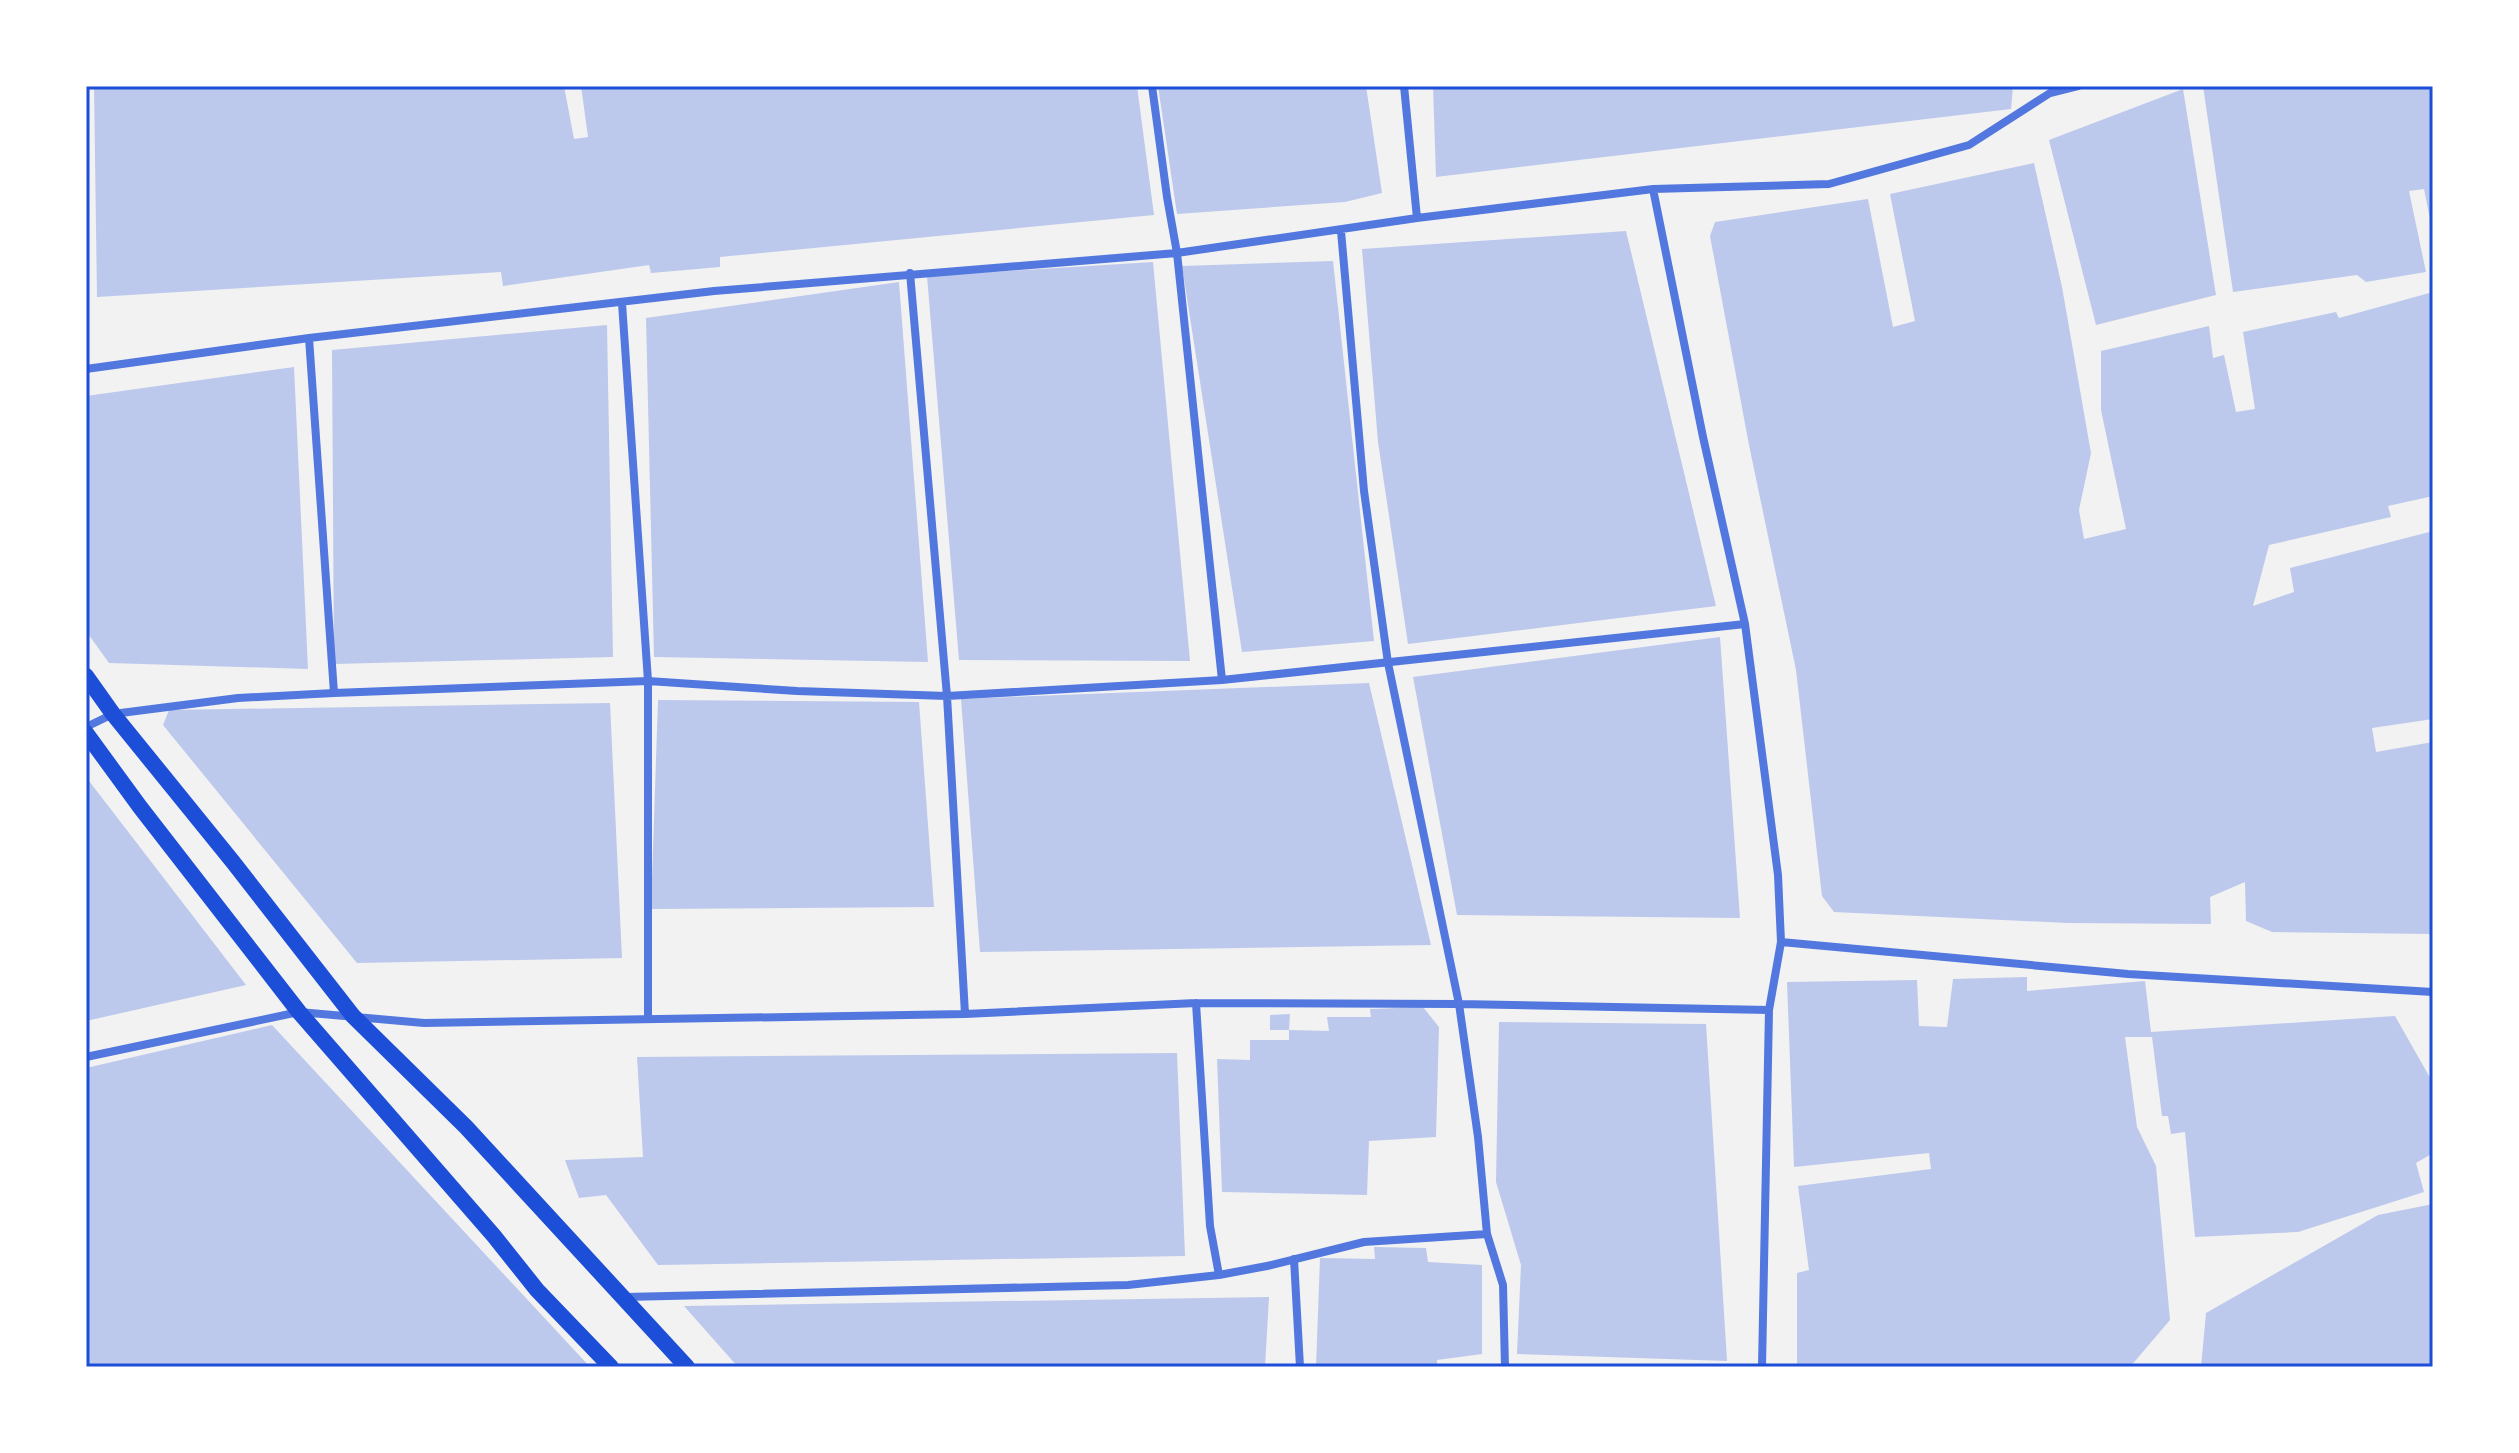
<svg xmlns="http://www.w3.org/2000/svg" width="2519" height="1453" font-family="'PT Serif',serif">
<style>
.building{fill:#bdc9ec}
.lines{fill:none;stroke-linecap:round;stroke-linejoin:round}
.minor{stroke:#5277de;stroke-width:8}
.secondary{stroke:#1d4ed8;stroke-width:16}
.neatline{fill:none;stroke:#1d4ed8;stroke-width:3}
</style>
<rect width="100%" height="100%" fill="#f2f2f2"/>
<!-- building -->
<path class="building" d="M94 86H564L574 139 588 137 581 86H1137L1154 215 720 257V267L651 273 649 265 503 286 501 272 97 297Z
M1158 86H1366L1382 193 1345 202 1177 214Z
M1433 86H2013L2011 109 1436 177Z
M2203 86H2433V234L2424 189 2409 191 2426 272 2366 282 2357 275 2233 292Z
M2183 89 2216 295 2096 325 2049 140Z
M2034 163 2062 287 2091 453 2079 510 2084 539 2126 529 2101 410V351L2209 326 2213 358 2224 355 2236 412 2255 409 2243 332 2336 312 2339 318 2433 292V496L2388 506 2391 517 2269 545 2253 606 2294 592 2290 568 2433 531V719L2372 728 2376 752 2433 742V934L2272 932 2246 921 2245 882 2210 897 2211 924 2067 923 1834 912 1822 896 1796 670 1749 445 1710 236 1715 222 1868 199 1893 327 1915 321 1890 194Z
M1626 231 1716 606 1408 644 1378 442 1362 249Z
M1333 261 1374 641 1242 652 1182 266Z
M1153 262 1190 661 959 660 927 276Z
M899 282 928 662 654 657 646 318Z
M607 325 613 657 334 664 332 350Z
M294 367 308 669 109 663 86 631V396Z
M1720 637 1740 918 1457 915 1413 677Z
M1369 683 1431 945 980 952 961 699Z
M658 700 919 702 934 907 651 909Z
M610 703 622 958 357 963 163 725 169 710Z
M86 777 246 985 86 1021Z
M2027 977V991L2145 981 2151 1032 2395 1016 2433 1083V1153L2416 1163 2424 1192 2298 1232 2195 1237 2185 1132 2171 1134 2168 1116H2162L2152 1037H2125L2137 1127 2156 1166 2170 1320 2130 1367H1797V1273L1809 1270 1798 1186 1931 1169 1929 1153 1794 1167 1787 982 1917 980 1919 1026 1947 1027 1953 979Z
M1423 1007 1439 1027 1436 1137 1369 1141 1367 1195 1222 1192 1217 1059 1250 1060V1040H1289V1030L1329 1031 1327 1017H1371L1370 1009Z
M1290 1014 1289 1030H1270V1015Z
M1499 1022 1706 1024 1727 1361 1517 1354 1521 1265 1496 1182Z
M272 1025 590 1367H86V1068Z
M1177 1053 1185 1256 658 1265 606 1195 579 1198 565 1160 643 1157 637 1057Z
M2433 1204V1367H2201L2206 1313 2378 1215Z
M1374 1247 1426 1248 1428 1262 1482 1265V1354L1437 1360V1367H1316L1320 1258 1375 1259Z
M1269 1297 1265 1367H738L684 1306Z"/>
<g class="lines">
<!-- minor -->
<path class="minor" d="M1152 86 1167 197 1177 253 1222 680
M1653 189 1829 184 1969 145 2050 93 2078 86
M1341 231 1364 491 1388 663 1459 1004 1478 1137 1487 1234 1503 1285 1505 1367
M910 273 947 696 965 1014
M622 303 648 681V1019
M309 338 334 693
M86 369 309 338 714 291 1177 253 1417 218
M86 727 113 714 238 698 334 693 648 681 797 691 947 696 1222 680 1745 624
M1781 942 2128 974 2433 992
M1196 1003 1210 1226 1219 1275 1267 1266 1364 1242 1487 1234
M86 1057 299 1012 424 1023 965 1014 1196 1003 1459 1004 1769 1010 1781 942 1778 875 1745 624 1703 437 1653 189 1417 218 1404 86
M1294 1259 1300 1367
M625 1297 1128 1285 1219 1275
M1762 1367 1769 1010"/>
<!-- secondary -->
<path class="secondary" d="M86 676 113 714 233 862 353 1016 466 1127 687 1367
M86 733 140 807 299 1012 494 1236 537 1290 611 1367"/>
</g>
<!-- border -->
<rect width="2519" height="1453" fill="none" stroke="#ffffff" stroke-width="176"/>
<rect x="88" y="88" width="2343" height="1277" class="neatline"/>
</svg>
